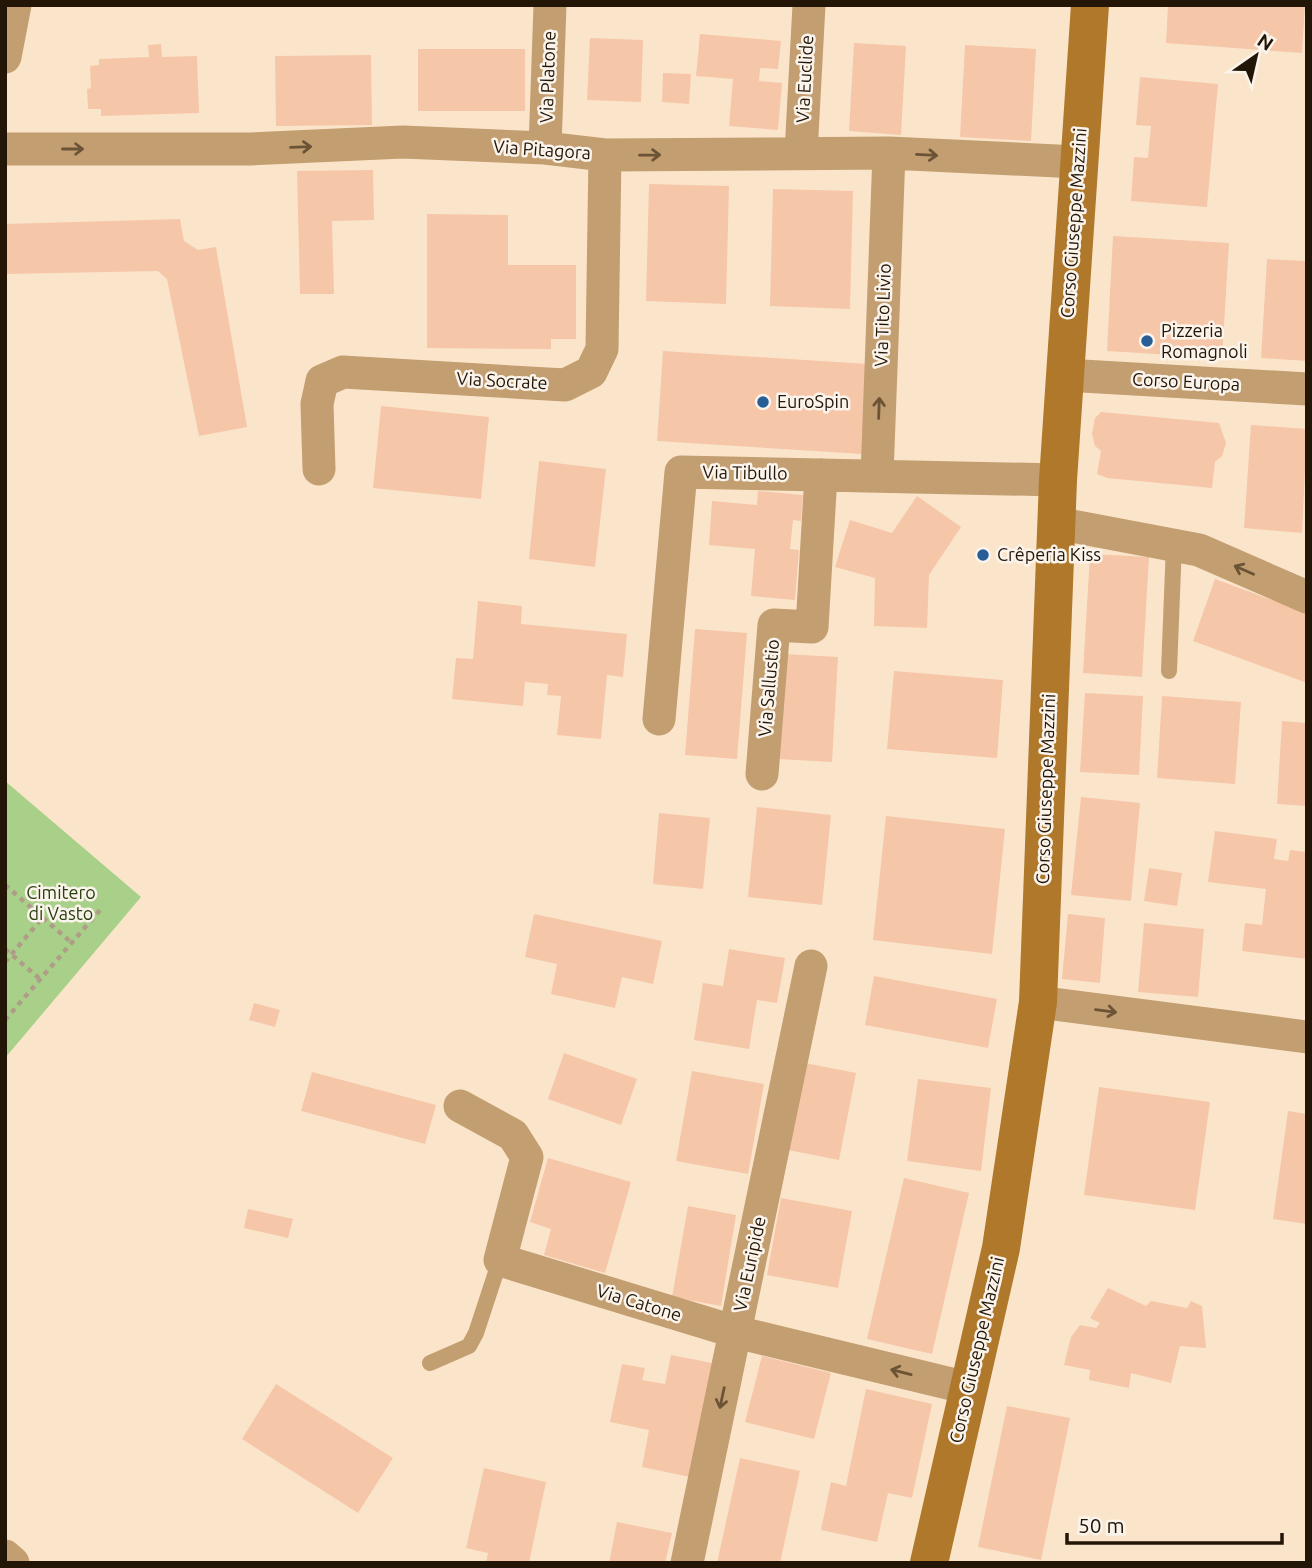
<svg xmlns="http://www.w3.org/2000/svg" width="1312" height="1568" font-family="Ubuntu,sans-serif">
<style>
.green{fill:#a8d088}
.building{fill:#f6c6a9}
.lines{fill:none;stroke-linecap:round;stroke-linejoin:round}
.path{stroke:#af9d87;stroke-width:4.5;stroke-dasharray:5 5;stroke-linecap:butt}
.service{stroke:#c39e71;stroke-width:16}
.minor{stroke:#c39e71;stroke-width:33}
.secondary{stroke:#af782b;stroke-width:38}
.oneway{stroke:#6b5336}
.poi-dot{fill:#275e96;stroke:#fbf4ec;stroke-width:2.5}
.labels{text-anchor:middle;stroke-width:5;stroke-linejoin:round;paint-order:stroke}
.street-label{font-size:18px;fill:#231606;stroke:#fbf4ec}
.poi-label{font-size:18px;fill:#231606;stroke:#fbf4ec;text-anchor:start}
.park-label{font-size:18px;fill:#294110;stroke:#fbf4ec}
</style>
<rect width="100%" height="100%" fill="#fae5cb"/>
<!-- green -->
<path class="green" d="M5 781 141 897 5 1058Z"/>
<!-- building -->
<path class="building" d="M1168 5H1305L1302 53 1166 43Z
M700 34 781 41 778 69 760 68 759 81 782 83 778 130 729 126 733 79 696 76Z
M590 38 643 40 641 102 587 100Z
M854 43 906 46 901 135 849 131Z
M161 44 162 57 197 56 199 113 101 116V109H88L87 89 91 88 90 66 99 65V59L149 57 148 45Z
M965 45 1036 49 1031 141 960 137Z
M418 49H525V111H418Z
M371 55 372 125 276 126 275 56Z
M663 73 691 74 689 104 662 102Z
M1140 77 1218 84 1207 207 1131 201 1134 157 1148 158 1151 126 1136 125Z
M373 170 374 220 332 221 334 294H300L297 171Z
M649 184 729 186 726 304 646 301Z
M773 189 853 191 850 309 770 306Z
M427 214 508 215V265H576V339H551V349L427 348Z
M180 219 184 241 198 250 216 247 247 427 199 436 167 279 158 271 5 274V224Z
M1113 236 1229 243 1222 358 1107 351Z
M1267 259 1307 261V361L1261 358Z
M663 351 868 364 862 454 657 441Z
M381 406 489 417 481 499 373 488Z
M1101 412 1219 423 1226 443 1222 456 1215 462 1212 488 1107 478 1097 474 1101 451 1095 446 1092 434 1095 418Z
M1251 425 1307 429 1302 533 1244 528Z
M539 461 606 469 595 567 529 559Z
M758 491 803 495 801 521 793 520 790 549 799 550 795 600 751 596 755 549 709 545 712 501 757 505Z
M917 496 961 527 929 575 927 628 874 626 875 578 835 567 850 520 892 533Z
M1090 554 1149 557 1142 677 1083 673Z
M1215 579 1307 613V683L1193 641Z
M478 601 522 606 521 624 627 634 623 677 607 675 601 739 557 735 561 696 547 695 548 684 525 682 523 706 452 699 456 658 473 659Z
M695 629 747 633 737 759 685 755Z
M784 654 838 657 832 762 778 759Z
M894 671 1003 680 997 758 887 749Z
M1085 693 1143 696 1139 775 1080 772Z
M1162 696 1241 702 1235 784 1157 778Z
M1282 721 1307 723V806L1277 804Z
M1081 797 1140 803 1131 901 1071 895Z
M757 807 831 815 822 905 748 897Z
M659 813 710 818 703 889 653 884Z
M886 816 1005 829 992 954 873 940Z
M1215 831 1277 839 1274 859 1288 861 1290 850 1307 852V959L1242 951 1245 923 1262 925 1266 889 1208 882Z
M1149 868 1182 873 1177 906 1144 901Z
M534 914 662 941 653 984 622 977 615 1008 551 994 557 964 525 957Z
M1068 914 1105 918 1100 983 1062 979Z
M1144 923 1204 929 1198 997 1138 992Z
M729 949 785 958 777 1003 757 1000 749 1049 694 1040 703 983 723 986Z
M874 976 997 999 988 1048 865 1025Z
M254 1003 280 1010 275 1027 249 1020Z
M564 1053 637 1079 621 1125 548 1099Z
M805 1063 856 1073 839 1160 788 1150Z
M692 1071 764 1084 748 1174 676 1161Z
M312 1072 436 1105 425 1144 301 1111Z
M918 1079 991 1088 981 1171 907 1161Z
M1099 1087 1210 1102 1195 1210 1084 1195Z
M1288 1111 1307 1114V1224L1273 1219Z
M548 1158 631 1182 605 1273 544 1255 551 1229 530 1222Z
M904 1178 969 1193 932 1354 867 1339Z
M781 1198 852 1211 838 1288 767 1275Z
M688 1206 736 1215 721 1306 672 1297Z
M248 1209 293 1219 288 1238 244 1228Z
M1108 1288 1146 1306 1151 1301 1187 1308 1191 1301 1202 1306 1206 1348 1180 1346 1171 1383 1131 1373 1129 1388 1089 1380 1090 1370 1064 1365 1071 1337 1080 1325 1096 1328 1100 1323 1090 1318Z
M671 1355 712 1363 690 1477 642 1467 649 1430 610 1422 622 1364 645 1368 642 1380 665 1384Z
M762 1356 831 1373 814 1439 745 1422Z
M276 1384 393 1458 358 1513 242 1439Z
M866 1389 932 1404 912 1498 888 1493 877 1542 821 1530 831 1482 846 1486Z
M1007 1406 1070 1418 1041 1560 978 1547Z
M740 1458 800 1471 780 1563H717Z
M484 1468 546 1482 529 1563H486L488 1553 466 1548Z
M617 1522 672 1533 665 1563H609Z"/>
<g class="lines">
<!-- path -->
<path class="path" d="M5 885 72 943
M5 949 40 979
M5 962 43 917
M5 1020 100 910"/>
<!-- service -->
<path class="service" d="M1169 671 1174 544
M430 1363 469 1346 476 1333 500 1260"/>
<!-- minor -->
<path class="minor" d="M5 57 15 5
M545 148 550 5
M5 149H250L403 142 545 148 605 155 889 153 1078 162
M801 153 809 5
M1065 375 1307 389
M319 469 317 404 322 381 343 372 565 385 591 372 602 349 605 155
M877 476 889 153
M1056 523 1199 550 1307 597
M659 719 681 472 1058 480
M762 774 774 625 812 627 821 475
M1038 1002 1307 1037
M460 1106 513 1135 527 1157 500 1260 736 1332 968 1388
M5 1556 13 1563
M687 1563 811 966"/>
<!-- secondary -->
<path class="secondary" d="M929 1563 1001 1248 1038 1002 1058 480 1090 5"/>
</g>
<!-- one-way arrows -->
<defs><path id="oneway-shaft" d="M-6 0H5M1.5-3L5.5 0L1.5 3" fill="none" stroke-width="1.6" stroke-linecap="round" stroke-linejoin="round" transform="scale(1.75)"/></defs>
<g class="oneway">
<use href="#oneway-shaft" transform="translate(301 147) rotate(-2)"/>
<use href="#oneway-shaft" transform="translate(73 149)"/>
<use href="#oneway-shaft" transform="translate(650 155) rotate(-1)"/>
<use href="#oneway-shaft" transform="translate(927 155) rotate(3)"/>
<use href="#oneway-shaft" transform="translate(879 408) rotate(-88)"/>
<use href="#oneway-shaft" transform="translate(1244 570) rotate(-156)"/>
<use href="#oneway-shaft" transform="translate(1106 1011) rotate(7)"/>
<use href="#oneway-shaft" transform="translate(901 1372) rotate(-166)"/>
<use href="#oneway-shaft" transform="translate(722 1398) rotate(102)"/>
</g>
<!-- markers -->
<g class="poi-dot">
<circle cx="1147" cy="341" r="7"/>
<circle cx="763" cy="402" r="7"/>
<circle cx="983" cy="555" r="7"/>
</g>
<g class="labels">
<!-- street labels -->
<g class="street-label">
<text transform="translate(548 77) rotate(-88)" y="6">Via Platone</text>
<text transform="translate(805 79) rotate(-87)" y="6">Via Euclide</text>
<text transform="translate(542 150) rotate(4)" y="6">Via Pitagora</text>
<text transform="translate(1074 223) rotate(-86)" y="6">Corso Giuseppe Mazzini</text>
<text transform="translate(883 315) rotate(-88)" y="6">Via Tito Livio</text>
<text transform="translate(502 381) rotate(3)" y="6">Via Socrate</text>
<text transform="translate(1186 382) rotate(3)" y="6">Corso Europa</text>
<text transform="translate(745 473) rotate(1)" y="6">Via Tibullo</text>
<text transform="translate(769 688) rotate(-85)" y="6">Via Sallustio</text>
<text transform="translate(1046 789) rotate(-88)" y="6">Corso Giuseppe Mazzini</text>
<text transform="translate(750 1264) rotate(-78)" y="6">Via Euripide</text>
<text transform="translate(639 1303) rotate(17)" y="6">Via Catone</text>
<text transform="translate(977 1350) rotate(-77)" y="6">Corso Giuseppe Mazzini</text>
</g>
<!-- poi labels -->
<g class="poi-label">
<text x="1161" y="337">Pizzeria<tspan x="1161" dy="21">Romagnoli</tspan></text>
<text x="777" y="408">EuroSpin</text>
<text x="997" y="561">Crêperia Kiss</text>
</g>
<!-- park labels -->
<g class="park-label">
<text x="61" y="899">Cimitero<tspan x="61" dy="21">di Vasto</tspan></text>
</g>
</g>
<!-- border -->
<rect width="1312" height="1568" fill="none" stroke="#231606" stroke-width="14"/>
<!-- north arrow -->
<g transform="translate(1256 56) rotate(34)" stroke="#fbf4ec" stroke-width="5" paint-order="stroke">
<path d="M0-5L12 26L0 18L-12 26Z" fill="#231606"/>
<text y="-10" font-size="19" font-weight="bold" text-anchor="middle" fill="#231606">N</text>
</g>
<!-- scale -->
<path d="M1067 1533v10h215v-10" fill="none" stroke="#231606" stroke-width="3.5"/>
<text x="1078" y="1533" font-size="21" fill="#231606" stroke="#fbf4ec" stroke-width="5" paint-order="stroke">50 m</text>
</svg>
